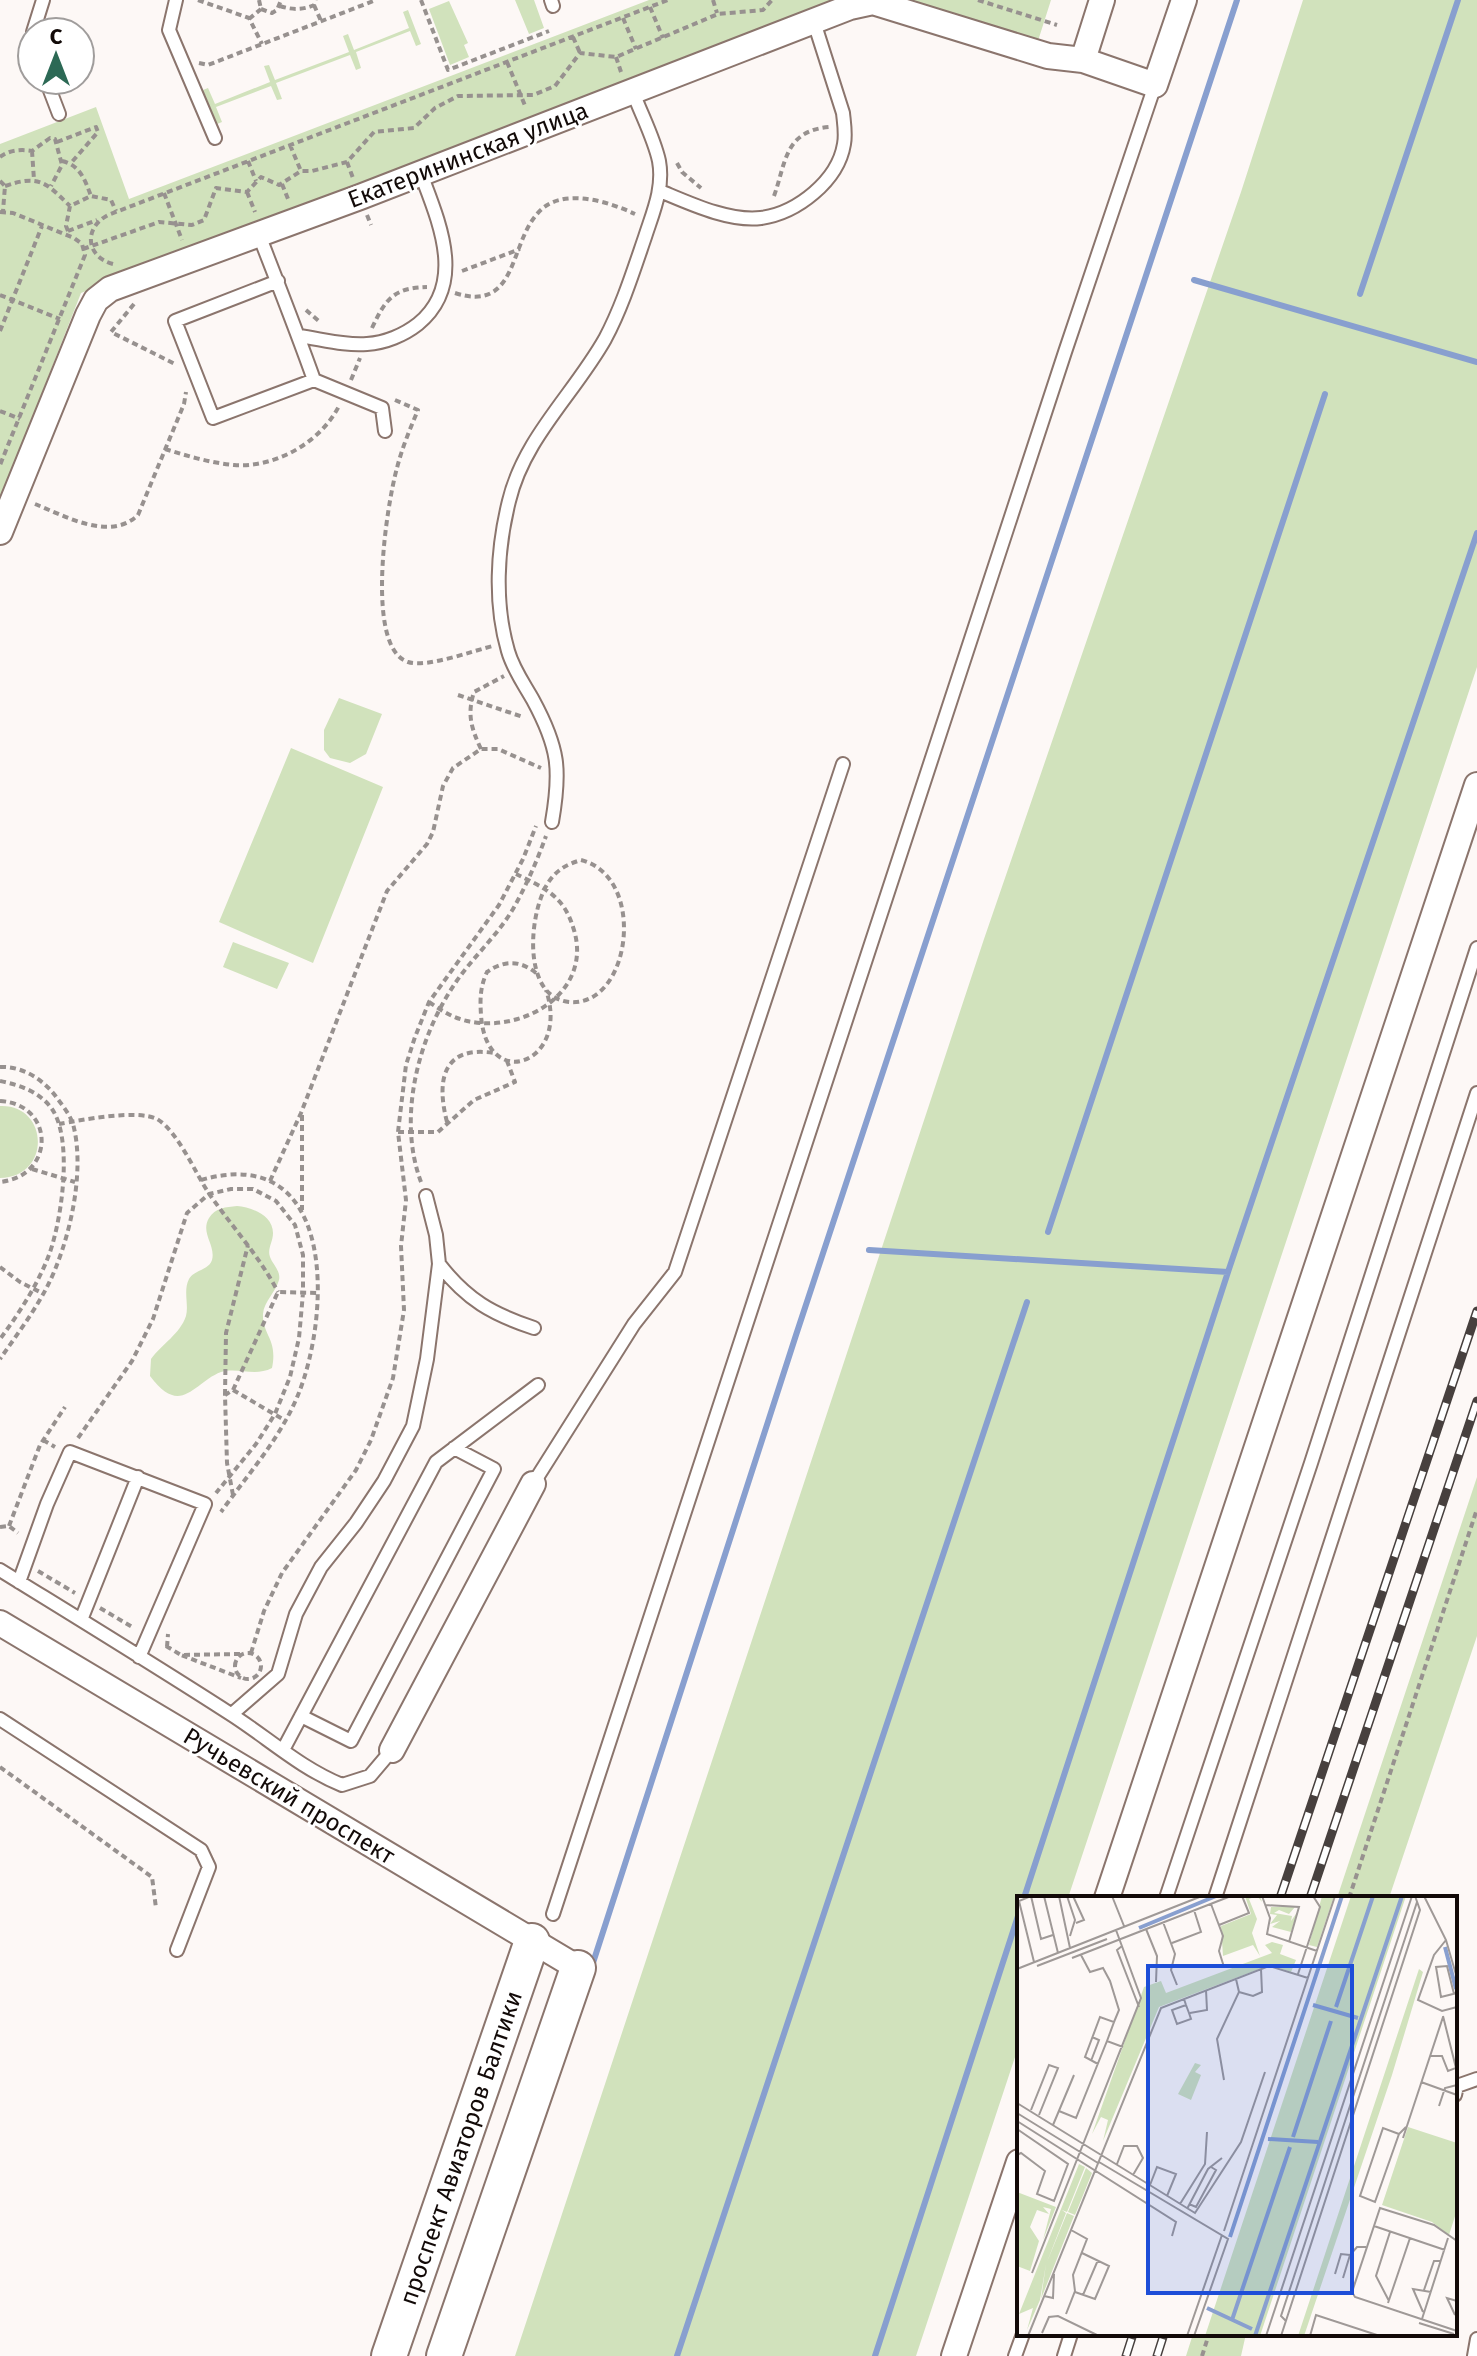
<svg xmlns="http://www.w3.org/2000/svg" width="1477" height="2356" font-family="'Fira Sans',sans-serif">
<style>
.green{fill:#d1e2bc}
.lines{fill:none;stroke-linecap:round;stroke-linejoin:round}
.stream{stroke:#889fcf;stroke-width:6}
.lane-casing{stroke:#8b756d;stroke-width:16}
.street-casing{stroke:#8b756d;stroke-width:28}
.secondary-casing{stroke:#8b756d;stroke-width:38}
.path{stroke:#97918f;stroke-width:4;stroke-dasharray:6 4;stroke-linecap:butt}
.lane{stroke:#fff;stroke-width:12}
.street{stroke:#fff;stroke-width:24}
.secondary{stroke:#fff;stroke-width:34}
.rail-casing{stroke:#47403e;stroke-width:9}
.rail{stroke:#fff;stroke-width:6;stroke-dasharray:18;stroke-linecap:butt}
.labels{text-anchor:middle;stroke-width:6;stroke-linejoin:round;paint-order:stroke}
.street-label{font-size:24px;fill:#120a08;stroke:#fff}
.inset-river{fill:none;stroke:#889fcf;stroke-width:4}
.inset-road{fill:none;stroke:#9f9997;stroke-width:2}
.view{fill:#1d4ed8;fill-opacity:0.15;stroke:#1d4ed8;stroke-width:4}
.inset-edge{fill:none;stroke:#120a08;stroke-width:4}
</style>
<rect width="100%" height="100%" fill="#fdf8f6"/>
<!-- green -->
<path class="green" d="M515 0H534L544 28 529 34Z
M649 0H848L81 293 0 500V144L96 107 129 199Z
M898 0H1051L1037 44Z
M1303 0H1477V667L1068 1898H1019V2045L916 2356H515L984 939 1241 192Z
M449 1 468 43 464 45 469 57 450 65 429 9Z
M408 10 421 44 416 46 410 31 356 52 361 68 356 70 350 55 276 83 282 99 277 100 271 86 216 107 222 122 217 124 203 90 208 88 215 104 270 82 264 66 269 65 275 80 349 52 343 36 348 34 354 50 409 28 403 12Z
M339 698 382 714 366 754 350 763 330 758 324 750V730Z
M291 748 383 787 313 963 219 922Z
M233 942 289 963 277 989 223 967Z
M0 1106C49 1104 52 1177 0 1178Z
M237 1206C251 1207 273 1215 273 1233 273 1242 267 1249 270 1257 273 1265 281 1271 279 1280 276 1292 264 1301 263 1314 262 1335 278 1339 272 1368 255 1377 238 1367 221 1372 194 1382 181 1418 150 1376L151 1359C162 1344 180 1334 186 1316 189 1305 183 1290 189 1279 194 1270 209 1270 212 1260 216 1245 200 1233 209 1218 215 1208 226 1207 237 1206Z
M1477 1477V1636L1389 1898H1337Z
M1193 2334H1246L1241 2356H1186Z"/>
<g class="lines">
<!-- stream -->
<path class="stream" d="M1194 280 1477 362
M1360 294 1458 0
M1048 1232 1325 394
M869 1250 1228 1272
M1024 1898 1228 1272 1477 533
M591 1969 796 1335 1237 0
M677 2356 1027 1302
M875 2356 1019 1913"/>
<defs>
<path id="lane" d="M176 0 169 30 215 138
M551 0 553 6
M33 32 43 0
M46 80 59 114
M660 191C689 203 729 222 761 218 797 213 838 181 844 144 846 134 844 123 843 113L814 22
M259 235C278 284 297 332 314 380L213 418 175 321 278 281
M299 336C321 339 345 346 367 344 385 343 404 335 418 324 467 284 439 222 421 174
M314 380 382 408 385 431
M552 822C561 770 559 748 533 700 524 684 513 669 508 651 494 603 497 549 509 501 524 438 574 394 605 339 622 307 633 272 645 237 653 212 664 188 659 161 654 138 641 114 633 92
M439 1264C467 1300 492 1314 534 1328
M533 1484 634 1324 675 1272 843 764
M0 1570C76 1617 153 1664 229 1713 267 1737 300 1768 342 1785L370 1776 392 1750
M19 1582 47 1504 70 1452 205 1504 139 1657
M81 1620 138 1477
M232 1714 278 1674 296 1614 321 1567 356 1523 384 1481 413 1426 427 1359 439 1264 436 1235 426 1196
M301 1716 351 1741 494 1469 454 1448
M0 1719 201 1850 209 1867 177 1950
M283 1750 436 1462 538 1385
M1166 1898 1311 1463 1477 948
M1215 1898 1477 1093
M553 1914 1065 352 1155 85
M1455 2095 1457 2086 1477 2079
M1015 2356 1023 2334
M1064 2356 1071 2334
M1474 2356 1477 2339"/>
<path id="street" d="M1083 60 1102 0
M0 532 88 315 96 300 110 289 360 197 850 7 873 2 1048 56 1083 60 1155 85 1184 0
M0 1623 578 1968
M392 1750 533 1484
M1107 1898 1477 785
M954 2356 1019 2162"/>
<path id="secondary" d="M389 2356 532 1941
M444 2356 578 1968"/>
</defs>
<!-- lane casing -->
<use href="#lane" class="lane-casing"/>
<!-- street casing -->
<use href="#street" class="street-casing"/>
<!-- secondary casing -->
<use href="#secondary" class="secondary-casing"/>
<!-- path -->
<path class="path" d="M198 0 249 18 262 44
M259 0 261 9
M421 0 448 70 549 31
M713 0 717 13
M978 0 1057 25
M314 5 321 21
M280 6C292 10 303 10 314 5L316 0
M650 7 663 38
M261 9 272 13 277 10 281 0
M623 18 636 49
M249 19 261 9
M573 37 580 53
M616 57 621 72
M507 62 526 108
M199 63 208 65 376 0
M57 142 96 127 98 132 71 163
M290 145 301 171
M32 151 34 180
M0 157C9 150 21 149 32 151L50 138 55 139 62 165 51 186
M62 161C80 165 85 180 91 196
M248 161 256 181
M347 162 353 178
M677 163 682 172 701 188
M0 181 5 186 3 211
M282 184 288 199
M5 186C40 174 46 183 70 206
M247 192 255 212
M164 193 182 240
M774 196C786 163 784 131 829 127
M0 212 13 213 74 238 82 244 85 255 0 465
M367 215 371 225
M68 231 66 226 70 206 91 196 111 200 116 211
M68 231 97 220
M83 249 159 222 192 225 204 220 216 188 247 192 261 177 279 185 301 171H312L347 162 374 132 414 128 435 108 458 96 533 95 555 86 580 53 616 57 718 14 763 10 772 0
M113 264C86 257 83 228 108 215L668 0
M462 271 520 249
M455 293C517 313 509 246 537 214 560 186 607 201 635 214
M0 295 60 319
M134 304 111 332 175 364
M306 310 320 322
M372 328C386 298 394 288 427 287
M0 331 42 226
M351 380 360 358
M395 400 418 410C410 429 402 448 397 468 387 503 364 648 408 662 427 668 472 651 493 646
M0 411 20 419
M165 449C187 456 211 463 234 465 275 468 320 443 339 406
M35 504C65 516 110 542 138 515L184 404 186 392
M458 695 523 717
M481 749C471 728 467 714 474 692L504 676
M581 860C648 877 631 1008 569 1002 520 997 529 908 550 880 558 869 568 864 581 860Z
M536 973C520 960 504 960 487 972 480 987 480 999 481 1015 486 1094 571 1064 546 990
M429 1002C441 1010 453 1018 467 1021 524 1034 595 991 573 927 570 917 565 907 558 900 547 888 530 881 516 874
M0 1067C23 1066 44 1080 57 1098 63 1106 70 1115 73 1124 86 1172 69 1244 47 1287 34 1312 16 1336 0 1359
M0 1081C20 1085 40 1092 52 1109 74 1141 61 1227 47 1260 36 1287 18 1315 0 1339
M0 1101C55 1104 56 1176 0 1182
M302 1115V1210
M447 1122C436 1080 443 1045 494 1053
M59 1124C81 1120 137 1109 157 1119 178 1131 196 1175 210 1195 233 1228 260 1257 278 1292
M398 1132H438L474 1100 515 1082 507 1061
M32 1169 75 1182
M201 1180C337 1141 331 1314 298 1395 280 1439 248 1474 221 1512
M270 1181 301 1113 387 891 427 844 433 832 443 786 453 768 481 749H498L541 768
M421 1182C397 1118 418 1037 456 982 473 957 497 936 513 909 526 886 537 861 546 836
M0 1267 20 1282 44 1294
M233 1390 286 1421
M225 1395 226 1333 248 1245
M78 1438 132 1361 153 1319 187 1213 209 1194 231 1189H253L276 1201 295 1225 303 1255V1293L299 1338 290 1377 275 1414 256 1444 216 1493
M43 1440 55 1447
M233 1495 227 1463 225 1395 233 1390 278 1292 318 1293
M9 1526 40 1445 65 1407
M0 1527 9 1526 18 1533
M38 1571 75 1593
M100 1608 134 1628
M166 1646 181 1655
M167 1647 168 1634
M235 1666a13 13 0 1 1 26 0a13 13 0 1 1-26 0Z
M251 1653 264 1611 282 1573 356 1470 371 1440 393 1378 404 1310 401 1246 406 1200 398 1132 406 1065 415 1037 429 1002 499 905 523 859 536 826
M240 1654 181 1655 241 1678
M0 1767 152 1877 156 1908
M1349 1898 1477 1509
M1202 2356 1209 2334"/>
<!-- lane -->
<use href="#lane" class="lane"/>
<!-- street -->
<use href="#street" class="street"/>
<!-- secondary -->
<use href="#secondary" class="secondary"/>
<defs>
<path id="rail" d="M1280 1898 1477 1311
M1310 1898 1477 1401
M1126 2356 1133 2334
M1157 2356 1164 2334"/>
</defs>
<!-- rail casing -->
<use href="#rail" class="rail-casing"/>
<!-- rail -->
<use href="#rail" class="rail"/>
</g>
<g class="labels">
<!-- street labels -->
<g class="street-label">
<text transform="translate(468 155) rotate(-21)" y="8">Екатерининская улица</text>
<text transform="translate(289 1796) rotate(31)" y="8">Ручьевский проспект</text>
<text transform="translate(461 2148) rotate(-71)" y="8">проспект Авиаторов Балтики</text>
</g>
</g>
<!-- overview -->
<g transform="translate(1017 1896)">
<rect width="440" height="440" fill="#fdf8f6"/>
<path d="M228 0H243L245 6 240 0 232 3 240 23 235 37 243 60 236 49 206 60 204 30 234 18ZM305 0H317L300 51 292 49ZM334 0H389L243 440H188ZM254 11H278L272 18 262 14 257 17 275 20 274 25 281 15 274 36 255 31 263 25 253 28 260 19 253 18ZM255 46 266 49 263 58 279 64 274 76 253 69 142 111 86 245 91 224 84 221 75 238 127 91 144 85 149 97 255 57 248 49ZM402 73 406 76 375 179 287 440H281ZM178 167 184 169 178 176 184 179 174 204 161 198ZM391 231 440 247V314L432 339 415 326 365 309ZM62 268 68 271 50 316 45 314 49 317 30 366 50 317 57 320 24 403 29 368 23 404 10 434 16 412 2 418ZM69 272 75 277 58 319 51 316ZM0 296 39 311 26 344 34 313 26 311 32 318 20 314 13 331 22 345 13 375 0 370Z" fill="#d1e2bc"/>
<path class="inset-river" d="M122 32 199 0M428 51 439 93M296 109 341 122M319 111 356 0M276 241 314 125M251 243 301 246M213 341 325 0M190 412 235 433M215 424 273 251M238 440 385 0"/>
<path class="inset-road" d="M27 0 41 57M42 0 53 52M50 0 58 24 53 40M56 0 67 24 59 27M95 0 107 30M245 0 253 22 250 38 300 55M407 0 429 44 440 82M194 8 206 40 202 55 207 71M248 9 282 11 272 46M146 26 158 58 154 74 160 89M202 29 232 17 225 0M129 33 140 60 139 86M429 44 417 59 401 104 425 115 440 111M155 47 184 36 177 14M105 50 100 54 122 111M64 59 73 76 86 72 93 85 102 114 97 126M55 62 214 0M17 66 2 5 14 0 24 43 36 39M20 70 90 43M0 73 185 0M281 78 303 11 296 0M222 96 236 100 245 96 244 73M437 98 430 70 419 71 424 101 440 97M167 103 169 109 172 117 174 123 160 128 155 114 169 109M173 117 190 114 189 94M413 160H425L431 175 439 172 426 120M74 165 82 144 75 141M81 168 68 161 83 121 97 126 90 145M207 184 200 143 222 96 219 83M404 186 440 199M0 207 178 317 224 246 248 176M422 210 428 192 440 189M14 214 32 169 41 172 22 219M42 215 59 222 90 145 106 151M0 217 81 267M0 225 159 326 155 340M36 229 57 179M0 233 51 268 37 305 20 298 28 275 4 257 0 259M382 238 366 232 343 300 358 306 382 238 389 231M386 242 426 121M82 266 211 343 177 440M100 268 107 250H120L126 262 116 279M133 289 140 271 159 278 150 300M163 308 188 268 190 236M172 308 179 311 199 274 194 271M170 313 191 273 205 262M357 330 428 354M207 335 318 0M440 345 417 329 363 312 335 396 338 401 440 435M15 377 124 102 99 34M318 378 324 358 333 359M326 382 333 359 340 351H349M407 394 417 365H424M58 396 78 403 92 370 65 357M66 399 81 364M27 400 36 402 37 378M372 405 359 380 373 336M371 407 393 342M406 416 396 393 414 396M49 418 58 395 56 379 70 343 54 334M438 419 430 402 440 405M405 423 431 342M269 425 264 420 400 6M402 427 437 438M25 437 32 421 41 420 82 440M11 440 144 112 252 70 291 82M170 440 205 339M249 440 395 0M264 440 403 14 398 0M293 440 299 419 363 440"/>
<path class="view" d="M131 70H335V397H131Z"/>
<rect width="440" height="440" class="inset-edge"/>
</g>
<!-- north arrow -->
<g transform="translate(56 56)"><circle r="38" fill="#ffffff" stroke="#a09d9c" stroke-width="2"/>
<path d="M0-6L14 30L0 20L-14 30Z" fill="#2c6955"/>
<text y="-12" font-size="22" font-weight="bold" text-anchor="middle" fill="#120a08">С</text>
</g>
</svg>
